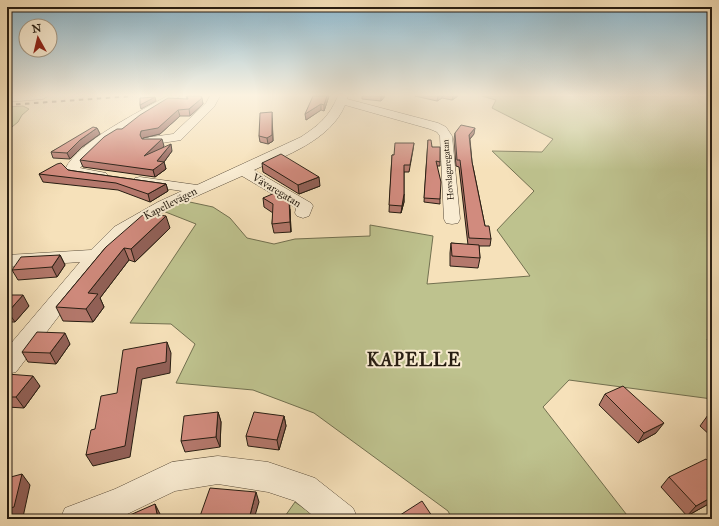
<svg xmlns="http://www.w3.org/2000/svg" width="719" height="526" font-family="'IM FELL Great Primer',serif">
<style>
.green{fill:#bec28e;stroke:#727050}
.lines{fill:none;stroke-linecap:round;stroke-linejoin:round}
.minor-casing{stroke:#5b4e3c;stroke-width:1}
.minor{fill:#f9ecd2;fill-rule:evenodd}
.rail{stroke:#271d12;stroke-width:2;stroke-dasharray:4.5 4.5;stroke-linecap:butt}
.wall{fill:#b4786c;stroke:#271d12}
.shaded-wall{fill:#926158;stroke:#271d12}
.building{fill:#d18b7e;stroke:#271d12}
.labels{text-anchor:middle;stroke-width:4;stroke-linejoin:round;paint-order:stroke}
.far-street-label{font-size:9px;fill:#271d12;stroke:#f9ecd2}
.street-label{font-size:11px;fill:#271d12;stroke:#f9ecd2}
.near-district-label{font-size:18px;font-weight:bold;letter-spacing:1px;fill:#271d12;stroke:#f9ecd2}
</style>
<rect width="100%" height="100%" fill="#f6e1ba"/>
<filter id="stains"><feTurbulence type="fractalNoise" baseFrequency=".005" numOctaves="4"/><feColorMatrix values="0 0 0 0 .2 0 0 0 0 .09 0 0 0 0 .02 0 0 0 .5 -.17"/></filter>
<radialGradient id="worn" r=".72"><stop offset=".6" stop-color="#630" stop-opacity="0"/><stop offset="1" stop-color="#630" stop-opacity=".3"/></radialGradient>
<!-- green -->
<path class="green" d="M482 96H712V126L707 129H712V328L707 340 712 345V399L569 380 543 407 630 519H452L448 511 314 413 253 390 176 383 195 344 171 324 130 323 196 224 163 211 185 201 213 207 230 218 247 238 274 244 295 239 370 236V225L433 236 427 284 530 276 497 230 534 191 492 151 542 152 553 139 492 108 496 100Z
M23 106 29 109 22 115 18 122 7 131V107Z
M295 502 319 519H283Z"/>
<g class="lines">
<defs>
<path id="minor" d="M7 96H48L43 99 7 102Z
M167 96H180L105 143 80 168 106 173 108 176 106 179C94 182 72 180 65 169 80 140 138 113 167 96Z
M210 96H220L214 107 181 140 149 145 144 144 143 141 144 138 173 134 206 103Z
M338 96H348L347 99 438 123 446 127 452 136 460 219 458 223 452 224 446 223 444 219 440 136 437 132 430 129 345 105C331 140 285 156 254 170L311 203 313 206 309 216 303 218 297 216 295 213 296 208 242 176 170 208 126 235 97 266 16 372 7 374V348L80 262 7 267V255L91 250 114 227 158 202 182 191 135 184 133 181 135 178 140 177 197 185 301 137C319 125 329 117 338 96Z
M218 456 268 462 315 478 353 508 358 519H317L295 501 268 492 218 484 175 491 117 519H60L65 508 115 489 172 462Z"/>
</defs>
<!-- minor casing -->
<use href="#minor" class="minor-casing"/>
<!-- minor -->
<use href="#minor" class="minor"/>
<!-- rail -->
<path class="rail" d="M7 105 133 96"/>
</g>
<!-- wall -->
<path class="wall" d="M186 96H201L203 104 190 116H180L160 134 143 138 142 139 164 146 162 148 172 151 164 162 166 169 155 177 83 167 80 160 122 129 187 99Z
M313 96H329L324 111 321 110 306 120Z
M362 96H385L381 101 362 99Z
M415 96H458L452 100 442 98 437 101Z
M272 118 273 141 268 144 260 142 259 136Z
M97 128 100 134 82 147 70 159 53 158 51 152Z
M455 133 474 134 470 139 472 162 485 226 491 239 490 246H479L480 258 478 268 450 266V253L451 243 468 245 459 167 456 166 454 139Z
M428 140 432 147 440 162V166H437L440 199V204L424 202Z
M414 143 413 150 409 172H404V202L401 213 389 212 392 155H394Z
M262 163 320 186 299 194 263 172Z
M68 170 74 171 166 184 168 191 150 202 118 190 43 182 39 174Z
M263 198 290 209 291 232 274 233 272 224 273 213 264 207Z
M170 228 135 262 129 260 100 298 104 307 93 322 63 321 56 307 106 247Z
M60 255 65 265 57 277 18 280 12 270Z
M7 295 29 306 15 322H7Z
M70 344 56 364 28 362 22 352Z
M7 374 40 386 24 408 7 407Z
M605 394 656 433 638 443 599 405Z
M218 412 221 422 220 447 185 452 181 441Z
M712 413V437L700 426 708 415Z
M284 416 286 426 279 450 248 446 246 436Z
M669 477 712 502 687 516 661 487Z"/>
<!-- shaded-wall -->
<path class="shaded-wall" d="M327 96H329L324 111V105Z
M381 96H385L381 101Z
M438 96H442V98L437 101Z
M453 96H458L452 100Z
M155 97 156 101 141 109 140 105Z
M202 98 203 104 190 116 189 109Z
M321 104V110L306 120 305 114Z
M178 110 180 116 160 134 143 138 142 141 140 135 141 131Z
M272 112 273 141 268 144 267 138Z
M97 128 100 134 82 147 70 159 67 153 80 140Z
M475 128 474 134 468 141 469 135Z
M162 139 164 146 147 163 144 156Z
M171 144 172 151 164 162 166 169 155 177 153 170 157 161Z
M319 177 320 186 299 194 298 185Z
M166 184 168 191 150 202 148 194Z
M404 194V202L401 213 402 206Z
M289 199 290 209 291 232 290 222Z
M166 216 170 228 135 262 131 249Z
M124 248 129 260 100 298 104 307 93 322 86 309 88 293Z
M60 255 65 265 57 277 52 267Z
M23 295 29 306 15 322 8 312Z
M65 333 70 344 56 364 50 353Z
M167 342 171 353 170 373 142 379 130 457 93 466 86 455 137 368Z
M33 376 40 386 24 408 16 397Z
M218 412 221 422 220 447 216 437Z
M284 416 286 426 279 450 277 440Z
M664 423 656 433 638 443 644 433Z
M22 474 30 485 23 517 17 519H7V509Z
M256 492 259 502 254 519H249Z
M712 497V502L687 516 696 506Z
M155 504 160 514 161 519H158Z"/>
<!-- building -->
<path class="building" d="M187 96H201L202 98 189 109 178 110 158 128 141 131 140 135 142 139H162L144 156 171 144 157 161 164 162 153 170 80 160 104 137 117 129H122L140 115 168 98 188 99Z
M313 96H327L324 105 321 104 305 114Z
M155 97 140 105V98Z
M272 112V135L267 138 259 136 260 113Z
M461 125 475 128 469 135 472 162 485 226H489L491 239 469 238 460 160H457L455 133Z
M93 127 97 128 80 140 67 153 51 152Z
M428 140H431L432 147H440V162L436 161 441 182 440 199 424 198Z
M395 143H414L410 165H404V194L402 206 389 205 392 155H394Z
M281 154 319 177 298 185 262 163Z
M61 163 68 170 74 171 166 184 148 194 116 183 39 174 57 164Z
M277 192 289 199 290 222 272 224 273 204 263 198Z
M145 213 166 216 131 249 124 248 88 293 98 294 86 309 56 307 106 247Z
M451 243 479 245 480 258 452 256Z
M60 255 52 267 12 270 21 257Z
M7 295H23L8 312H7Z
M37 332 65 333 50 353 22 352Z
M167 342 166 362 137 368 125 446 86 455 91 430 95 429 101 396 117 393 123 350Z
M7 374 33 376 16 397H7Z
M623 386 664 423 644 433 605 394Z
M218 412 216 437 181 441 184 416Z
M254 412 284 416 277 440 246 436Z
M712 413V419L708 415Z
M706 459 712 465V497L696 506 669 477Z
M22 474 14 507 7 509V478Z
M210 488 256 492 249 519H199Z
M422 501 434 519H394Z
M155 504 158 519H121Z"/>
<!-- sky -->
<linearGradient id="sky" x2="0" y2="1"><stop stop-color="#8ab8d0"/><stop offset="0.56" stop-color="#fbf2e0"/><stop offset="1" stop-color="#fbf2e0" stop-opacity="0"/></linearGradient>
<rect width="719" height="170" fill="url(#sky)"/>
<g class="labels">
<!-- far-street labels -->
<g class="far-street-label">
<text transform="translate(448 170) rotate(-95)" y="3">Hovslagaregatan</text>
</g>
<!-- street labels -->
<g class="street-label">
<text transform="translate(277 190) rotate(31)" y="4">Vävaregatan</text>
<text transform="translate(170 203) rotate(-27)" y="4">Kapellevägen</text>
</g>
<!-- near-district labels -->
<g class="near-district-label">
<text x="414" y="366">KAPELLE</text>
</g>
</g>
<!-- margin -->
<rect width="719" height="526" fill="none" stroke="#f6e1ba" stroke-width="24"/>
<rect x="8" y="8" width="703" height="510" fill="none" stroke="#271d12" stroke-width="2"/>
<rect x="12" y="12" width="695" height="502" fill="none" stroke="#271d12"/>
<!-- north arrow -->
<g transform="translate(38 38) rotate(352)"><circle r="19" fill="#f9ecd2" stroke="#a59985"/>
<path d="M0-3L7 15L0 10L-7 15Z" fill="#8f2418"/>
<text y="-6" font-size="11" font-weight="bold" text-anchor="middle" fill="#271d12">N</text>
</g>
<rect width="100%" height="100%" filter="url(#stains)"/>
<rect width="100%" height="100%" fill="url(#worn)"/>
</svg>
